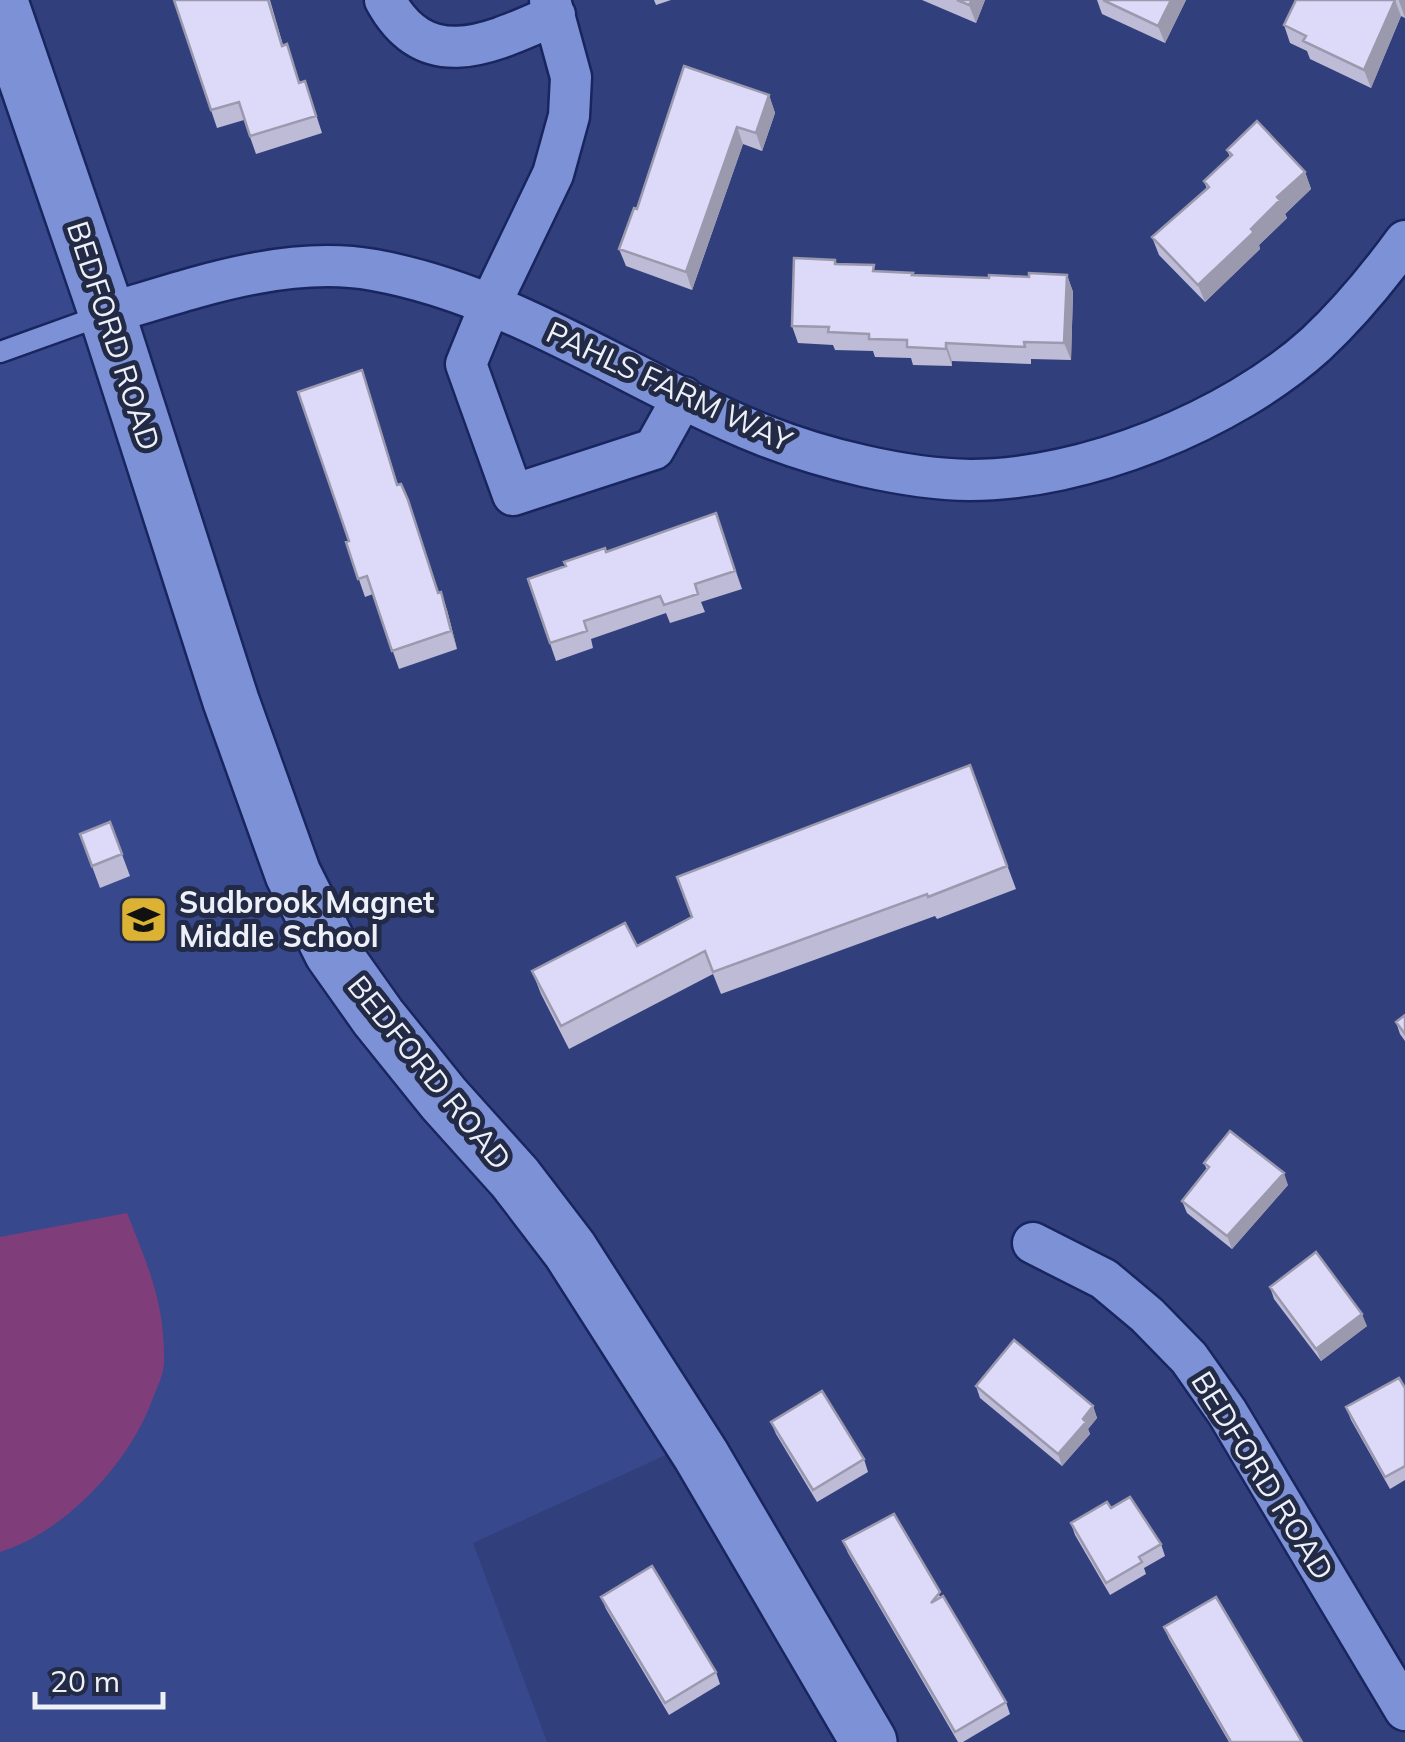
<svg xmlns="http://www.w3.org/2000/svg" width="1405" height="1742" font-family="Mulish,sans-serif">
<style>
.built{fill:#37488c}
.pitch{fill:#7f3e7a}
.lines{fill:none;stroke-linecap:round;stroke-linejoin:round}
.lane-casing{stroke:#19255f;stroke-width:25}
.street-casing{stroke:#19255f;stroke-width:45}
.secondary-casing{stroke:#19255f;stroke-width:60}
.lane{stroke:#7d92d6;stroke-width:20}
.street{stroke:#7d92d6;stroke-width:40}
.secondary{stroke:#7d92d6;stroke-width:55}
.wall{fill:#bebbd6}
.shaded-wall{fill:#9b99ae}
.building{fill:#dddaf9;stroke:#9b99ae;stroke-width:2.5}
.labels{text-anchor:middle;stroke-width:10;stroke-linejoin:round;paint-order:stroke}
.street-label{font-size:30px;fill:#eef0f8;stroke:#222a46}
.poi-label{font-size:30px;font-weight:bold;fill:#eef0f8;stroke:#222a46;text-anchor:start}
</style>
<rect width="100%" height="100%" fill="#31407d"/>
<!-- built -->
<path class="built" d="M0 79 268 877 306 963 353 1031 422 1106 546 1259 670 1453 473 1543 547 1742H0Z"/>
<!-- pitch -->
<path class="pitch" d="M127 1213C148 1266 165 1303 164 1362 164 1374 157 1387 153 1398 130 1462 67 1531 0 1552V1237Z"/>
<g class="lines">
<defs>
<path id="lane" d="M0 352 106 314"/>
<path id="street" d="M385 0C427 77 493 42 555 15
M550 0 571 77 569 116 553 174 490 305 466 364 513 495 654 449 683 397
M107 314C191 289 286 254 374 270 514 295 633 383 763 435 823 459 905 479 970 480 1084 480 1231 421 1316 344 1349 313 1378 278 1405 241
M1033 1243 1104 1279 1147 1315 1189 1358 1227 1412 1405 1710"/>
<path id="secondary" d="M0 2 107 314 231 701 293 874 332 952 378 1017 444 1099 515 1178 570 1250 701 1455 869 1742"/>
</defs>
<!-- lane casing -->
<use href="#lane" class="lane-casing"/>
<!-- street casing -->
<use href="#street" class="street-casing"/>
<!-- secondary casing -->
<use href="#secondary" class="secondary-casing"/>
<!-- lane -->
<use href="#lane" class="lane"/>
<!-- street -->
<use href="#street" class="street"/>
<!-- secondary -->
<use href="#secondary" class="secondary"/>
</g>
<!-- wall -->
<path class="wall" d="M174 0H270L283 45 300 82 311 99 322 133 256 154 244 120 217 128Z
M654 0H671L656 5Z
M922 0H985L976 23Z
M1097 0H1186L1165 43 1102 14Z
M1296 0H1405V18L1401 16 1371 88 1310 59 1307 51 1290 43 1284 25Z
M769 95 775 113 762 151 743 144 692 290 626 266 619 249 637 209Z
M1227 150 1305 172 1311 189 1285 214 1287 218 1259 245 1260 249 1205 302 1159 255 1152 237 1207 189 1204 181 1230 157Z
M835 260 837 264 876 272 914 275 989 278 1067 275 1073 292 1071 360 1031 359V364L952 361V366L913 365 911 358 875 357 873 351 835 350 833 345 798 343 792 326Z
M362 370 398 485 439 593 447 610 457 649 399 669 373 594 365 597 346 542 349 541Z
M716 513 742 589 701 602 705 612 670 623 666 613 591 639 593 648 556 661 528 579Z
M970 765 1016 889 937 919 935 916 721 994 713 974 569 1049 541 994 532 971 637 946Z
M110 822 130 876 100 888 80 834Z
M1405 1015V1041L1400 1034 1396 1022Z
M1204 1163 1288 1185 1232 1249 1187 1213 1182 1201 1207 1170Z
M1270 1287 1367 1326 1321 1361 1274 1299Z
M976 1386 1093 1406 1097 1418 1088 1429 1090 1434 1062 1466 980 1398Z
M1405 1388V1480L1390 1489 1351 1420 1346 1407Z
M771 1422 864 1459 868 1472 817 1502 776 1434Z
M1111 1508 1161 1544 1165 1556 1144 1568 1146 1574 1110 1595 1075 1535 1071 1523Z
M843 1541 942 1597 1006 1702 1010 1714 963 1742H958L848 1553Z
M601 1597 716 1672 720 1684 669 1715 606 1609Z
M1164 1627 1302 1742H1229L1169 1639Z"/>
<!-- shaded-wall -->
<path class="shaded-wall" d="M972 0H985L976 23 969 5Z
M1171 0H1186L1165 43 1158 26Z
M1395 0 1401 16 1371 88 1364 70Z
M1399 0H1405V18L1399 1Z
M769 95 775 113 762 151 756 133Z
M737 127 743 144 692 290 686 272Z
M1305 172 1311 189 1285 214 1287 218 1259 245 1260 249 1205 302 1198 285 1251 229 1277 197Z
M1067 275 1073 292 1071 360 1064 343Z
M946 343 952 361V366L946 349Z
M441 592 447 610 457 649 451 631Z
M1284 1173 1288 1185 1232 1249 1227 1236Z
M1362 1314 1367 1326 1321 1361 1316 1349Z
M1093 1406 1097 1418 1088 1429 1090 1434 1062 1466 1058 1454Z"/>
<!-- building -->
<path class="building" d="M174 0H268L282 46 287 44 299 83 305 81 316 116 250 136 239 102 211 110Z
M957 0H972L969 5Z
M1103 0H1171L1158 26Z
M1296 0H1395L1364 70 1303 41 1306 36 1284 25Z
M684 66 769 95 756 133 737 127 686 272 619 249 634 208 637 209Z
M1257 121 1305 172 1277 197 1280 200 1251 229 1254 232 1198 285 1152 237 1209 187 1204 181 1232 155 1227 150Z
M794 258 835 260V264L874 265 873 271 913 273 912 275 989 278V275L1029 277V273L1067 275 1064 343 1024 342 1025 347 946 343V349L907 347V340L869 339V334L828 332 829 327 792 326Z
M362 370 397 485 401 484 408 500 438 593 441 592 451 631 392 651 367 576 358 579 346 542 349 541 298 392Z
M716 513 735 571 695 584 698 594 664 605 660 596 584 621 587 631 550 643 528 579 566 566 564 562 605 548 606 552Z
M970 765 1007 866 928 897 927 894 713 972 705 951 561 1026 532 971 625 923 637 946 692 917 677 877Z
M110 822 122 854 92 866 80 834Z
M1405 1015V1034L1396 1022Z
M1230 1131 1284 1173 1227 1236 1182 1201 1209 1167 1204 1163Z
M1316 1252 1362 1314 1316 1349 1270 1287Z
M1014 1340 1093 1406 1083 1419 1086 1422 1058 1454 976 1386Z
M1399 1378 1405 1388V1466L1385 1477 1346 1407Z
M822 1391 864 1459 813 1490 771 1422Z
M1130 1497 1161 1544 1139 1557 1142 1562 1106 1583 1071 1523 1107 1502 1111 1508Z
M894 1514 940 1592 931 1603 943 1596 1006 1702 955 1732 843 1541Z
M652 1566 716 1672 665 1703 601 1597Z
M1216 1597 1302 1742H1231L1164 1627Z"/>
<!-- icons -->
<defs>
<symbol id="school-square" viewBox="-11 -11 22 22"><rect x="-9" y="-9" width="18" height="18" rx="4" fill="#dbb233" stroke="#222a46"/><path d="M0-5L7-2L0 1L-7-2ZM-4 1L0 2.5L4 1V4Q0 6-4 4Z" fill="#111"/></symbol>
</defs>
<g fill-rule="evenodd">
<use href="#school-square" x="116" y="892" width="55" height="55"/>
</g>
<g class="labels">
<!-- street labels -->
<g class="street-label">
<text transform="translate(113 336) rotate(72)" y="10">BEDFORD ROAD</text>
<text transform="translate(669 387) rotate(25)" y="10">PAHLS FARM WAY</text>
<text transform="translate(429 1073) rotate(51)" y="10">BEDFORD ROAD</text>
<text transform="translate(1262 1476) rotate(58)" y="10">BEDFORD ROAD</text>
</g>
<!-- poi labels -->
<g class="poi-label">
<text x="179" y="913">Sudbrook Magnet<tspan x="179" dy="34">Middle School</tspan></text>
</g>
</g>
<!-- scale -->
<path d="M35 1692v15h128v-15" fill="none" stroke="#eef0f8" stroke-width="5"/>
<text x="50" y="1692" font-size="30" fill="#eef0f8" stroke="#222a46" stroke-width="8" paint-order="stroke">20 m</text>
</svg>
